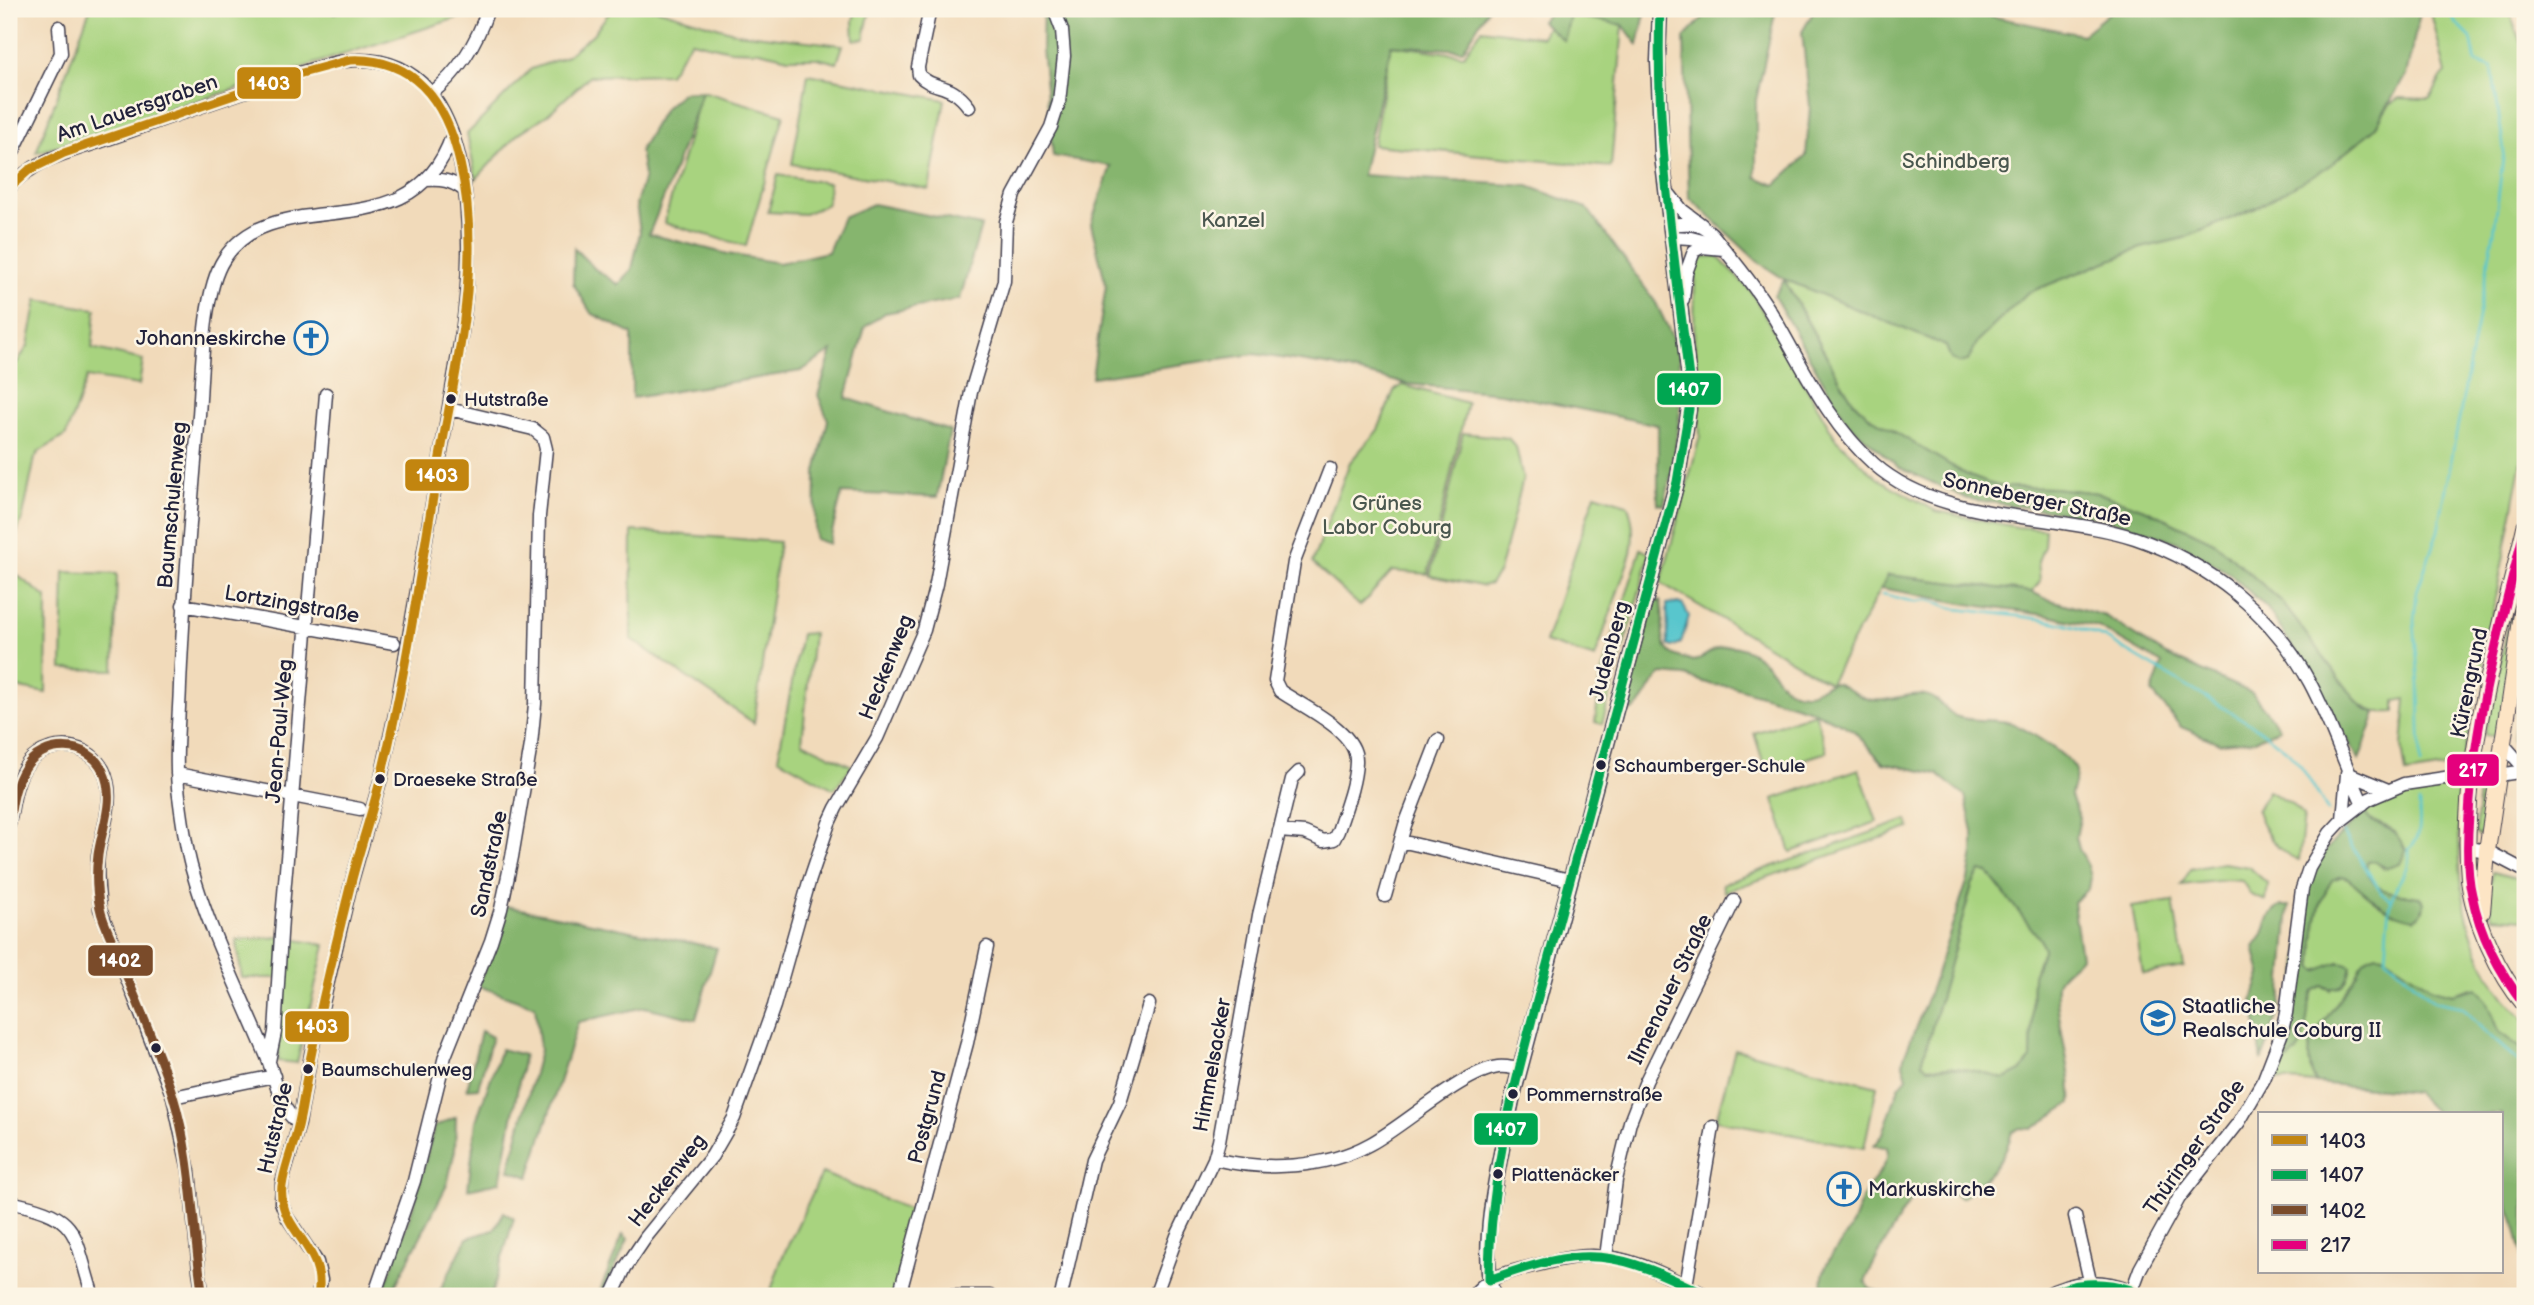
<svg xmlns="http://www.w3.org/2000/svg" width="2534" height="1305" font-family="'Balsamiq Sans',sans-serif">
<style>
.green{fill:#a8d37f;stroke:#657a5d;stroke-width:2}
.forest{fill:#86b56e;stroke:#546c54;stroke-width:2;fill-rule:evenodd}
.water{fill:#58c6cd;stroke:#3d7484;stroke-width:2}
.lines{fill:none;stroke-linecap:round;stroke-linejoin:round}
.stream{stroke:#58c6cd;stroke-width:2.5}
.minor-casing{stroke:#413e4e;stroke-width:15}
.tertiary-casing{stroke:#413e4e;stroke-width:17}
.secondary-casing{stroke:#413e4e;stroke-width:18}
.minor{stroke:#fff;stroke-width:12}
.tertiary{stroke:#fff;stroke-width:14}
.secondary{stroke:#fde5c5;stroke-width:16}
.bus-1-casing{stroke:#fcf5e5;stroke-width:14}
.bus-2-casing{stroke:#fcf5e5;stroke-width:14}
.bus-3-casing{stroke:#fcf5e5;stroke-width:14}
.bus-4-casing{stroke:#fcf5e5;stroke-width:14}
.bus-1{stroke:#c2850f;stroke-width:9}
.bus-2{stroke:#00a651;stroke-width:9}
.bus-3{stroke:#7a4b2a;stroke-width:9}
.bus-4{stroke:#e5007d;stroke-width:9}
.bus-dot{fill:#22223b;stroke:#fcf5e5;stroke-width:2.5}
.labels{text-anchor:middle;stroke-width:5;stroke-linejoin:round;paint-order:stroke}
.bus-label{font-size:19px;fill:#22223b;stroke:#fcf5e5;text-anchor:start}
.street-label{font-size:21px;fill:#22223b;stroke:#fcf5e5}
.park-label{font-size:21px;fill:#4a574f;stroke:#fcf5e5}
.poi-label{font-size:21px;fill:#22223b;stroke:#fcf5e5;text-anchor:start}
.line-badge{stroke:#fcf5e5;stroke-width:2.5}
.badge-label{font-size:19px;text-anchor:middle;font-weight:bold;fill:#fff}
</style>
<rect width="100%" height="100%" fill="#fcf5e5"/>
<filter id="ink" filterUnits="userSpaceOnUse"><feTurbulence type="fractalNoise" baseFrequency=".0143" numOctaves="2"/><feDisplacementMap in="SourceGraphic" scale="14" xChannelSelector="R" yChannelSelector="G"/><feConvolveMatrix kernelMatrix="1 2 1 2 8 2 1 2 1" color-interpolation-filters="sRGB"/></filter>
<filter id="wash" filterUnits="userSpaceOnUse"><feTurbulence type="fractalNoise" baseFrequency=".00686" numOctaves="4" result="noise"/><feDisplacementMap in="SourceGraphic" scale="28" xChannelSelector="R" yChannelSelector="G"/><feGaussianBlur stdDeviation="1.57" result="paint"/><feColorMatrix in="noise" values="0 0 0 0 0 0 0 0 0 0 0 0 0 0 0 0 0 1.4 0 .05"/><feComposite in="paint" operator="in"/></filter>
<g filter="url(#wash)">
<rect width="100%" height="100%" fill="#f1daba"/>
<!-- green -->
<path class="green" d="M90 9H332L334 13 345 9 482 10 36 153Z
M612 9H657L737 33 843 45 837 63 817 58H788L759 51 730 50 691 41 669 74 590 76 547 115 518 134 476 179 467 134 531 69 565 57 593 34Z
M856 9H870L864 39 854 40 853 21Z
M2430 9H2508L2525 54V445L2482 670 2463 757 2457 766 2406 774 2402 746 2406 699 2395 701V712C2378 713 2369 713 2356 700L2281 601 2214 542 2147 510 2098 493 2054 488 2004 487 1987 483 1967 475 1870 417 1853 401 1840 380 1784 279 1946 346 1951 359 1978 341 2027 293 2141 248 2184 238 2256 208 2374 129 2389 105 2399 98 2429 99C2437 92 2437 79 2446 73Z
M1617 13 1623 25 1611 167 1373 145 1391 45 1464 55 1482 29 1542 37 1554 14Z
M808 74 945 100 929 189 792 164Z
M702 91 784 115 746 246 664 223Z
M778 175 829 183 827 204 805 214 768 212Z
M1717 256 1751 291 1836 439 1877 478 1936 511 2017 527 2045 529 2044 546 2038 561 2040 581 2032 592 1888 575 1830 683 1661 583 1700 436 1694 337 1695 266 1704 257Z
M37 300 96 309 92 348 143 360 139 385 87 377 66 435 39 452 35 458 23 516 9 553V374L28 346Z
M1403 385 1467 403 1428 574 1392 571 1360 606 1312 563 1350 462 1378 430 1394 391Z
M1463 433 1508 438 1516 447 1523 479 1499 572 1490 584 1481 586 1430 576Z
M1595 494 1627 504C1634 519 1634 537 1631 553L1595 658 1545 642Z
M632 531 779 542 754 723 631 639Z
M1641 549 1650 554 1602 724 1595 722 1602 671Z
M2525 550V564L2499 737 2484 735Z
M9 569 47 598 46 693 9 686Z
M64 572 117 574 114 670 62 669Z
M813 633 802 742 852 766 834 789 778 758 801 634Z
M2524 663H2525V756L2513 741Z
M1815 713 1827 752 1766 771 1754 733Z
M1859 769 1877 822 1791 852 1773 799Z
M2442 783 2455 785 2461 790C2455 869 2460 963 2525 1019V1051L2500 1033 2472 988 2452 994 2433 989 2371 956 2361 964 2356 975 2312 1039C2307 1053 2309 1070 2316 1083L2276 1080 2272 1075 2278 1064 2290 1060 2313 991 2322 986 2331 990 2339 962 2317 971 2313 968C2313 939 2315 905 2332 880L2343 876 2348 878C2368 895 2391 920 2419 917L2424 907 2406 894H2390L2381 890 2370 878 2366 866 2368 861H2375L2383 868 2404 846 2390 828 2370 820 2364 812C2386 793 2414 789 2442 783Z
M2479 790H2484L2488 795 2481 837 2475 833Z
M2268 791 2290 803 2304 816 2299 860C2276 852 2265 833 2257 811Z
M1907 820 1910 828 1724 892 1722 884Z
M2223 863 2249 867 2268 884 2266 901 2251 895 2242 881 2227 880 2181 885 2191 869Z
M1980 871 1988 873 2040 939 2044 948 2033 976 2031 1059 2021 1071 2005 1079C1978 1071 1955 1065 1927 1068L1922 1063 1972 885Z
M2492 872 2525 880V919L2492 917 2488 895Z
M2173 901 2184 967 2143 974 2132 907Z
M281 937 325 945 297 1063 278 1061 282 978H242L236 940Z
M1735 1049 1877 1086 1864 1148 1716 1120Z
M822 1173 915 1212 895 1296H769L782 1258Z"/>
<!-- forest -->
<path class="forest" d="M1043 9H1488L1463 50 1391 45 1362 175 1528 186 1587 208 1656 303 1679 351 1680 413 1672 472 1664 505 1658 504V425L1501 393 1407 384 1332 366 1254 354 1092 377 1106 285 1091 224 1111 166 1053 156 1042 49Z
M1553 9H1646L1638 45 1623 25 1570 15 1564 41 1541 21Z
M1711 9H1776L1756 100V177L1775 185 1806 156 1810 106 1802 32 1815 9H1956L2082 35 2114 9H2421L2406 75 2374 129 2329 166 2256 208 2184 238 2141 248 2027 293 1978 341 1968 361 1959 363 1951 359 1946 346 1784 279 1757 261 1689 197 1684 38Z
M702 91 668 187 649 234 728 254 779 263 828 252 843 217 873 204 981 226 960 299 885 313 865 327 846 398 950 431 937 497 842 493 829 544 815 539 816 472 828 420 818 395 832 351 801 371 632 398V334L591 313 573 283 574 248 595 269 619 285 632 269 640 232 636 204 644 176 640 150 664 109 683 92Z
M1784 280 1840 380 1853 401 1870 417 1967 475 1987 483 2004 487 2054 488 2098 493 2147 510 2214 542 2281 601 2356 700 2366 710 2376 713 2359 760 2310 673 2267 608 2229 573 2179 543 2143 530 2096 517 1968 499 1898 467 1847 422 1774 296Z
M1888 575 2032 592 2044 598 2105 616 2166 655 2252 693 2280 729 2255 740 2219 743 2181 727 2152 692 2162 664 2098 627 2045 615 1973 605 1881 588Z
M1654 600 1660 601C1667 616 1656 643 1672 654 1678 658 1688 659 1694 661 1704 658 1712 649 1722 647 1737 643 1754 652 1765 663 1781 678 1778 691 1805 693 1817 694 1824 682 1834 683 1842 683 1858 698 1872 700 1889 703 1907 692 1925 695 1940 698 1945 710 1955 716 1968 722 1994 719 2008 722 2022 726 2073 758 2076 771 2077 779 2071 789 2071 797L2080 818 2076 837 2079 849 2088 866 2091 877 2089 889 2073 902 2081 957C2075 966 2063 971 2058 981 2051 1001 2074 1073 2071 1103L2032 1129 2020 1128 2012 1132C2004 1162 1989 1174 1967 1195L1961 1198C1953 1194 1935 1181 1926 1185 1910 1192 1873 1264 1865 1282L1870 1289 1888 1294V1296H1832L1824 1293C1816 1263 1841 1249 1852 1225 1857 1214 1860 1201 1867 1190 1875 1177 1891 1164 1887 1147L1874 1146 1882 1136 1899 1087 1907 1077 1903 1064 1904 1057 1932 986 1968 879 1973 853V831L1965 796 1937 774 1883 763 1855 732 1844 725 1805 708 1731 686 1713 685 1685 676 1662 674C1647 686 1649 699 1633 711L1628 710 1626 701ZM1980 871 1988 873 2040 939 2044 948 2033 975 2031 1059 2021 1071 2005 1079C1978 1071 1955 1065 1927 1068L1922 1063 1972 885Z
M2364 812 2370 820 2395 832 2406 850 2400 864 2387 868 2375 861 2368 862 2366 866C2373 897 2395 891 2419 897L2424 902 2422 912 2415 919C2388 916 2367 894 2348 878L2342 876 2332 880C2315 905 2313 939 2313 968L2318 971C2328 966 2340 958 2351 966 2348 982 2340 993 2322 986L2313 991C2303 1016 2312 1056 2278 1064L2290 1034 2308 886 2322 856 2331 844Z
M506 906 717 948 696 1019 645 1007 578 1022 529 1177 509 1170 540 1050 535 1006 478 986Z
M2281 906H2289L2281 1003 2262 1061 2253 999 2261 974 2254 947C2258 942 2262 937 2264 931 2269 918 2269 913 2281 906Z
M2377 954 2383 955 2433 989 2452 994 2477 988 2487 1001 2500 1033 2525 1051V1268L2514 1221 2501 1186V1114H2437L2415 1092 2316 1083C2309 1070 2307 1053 2312 1039L2356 975C2361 964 2364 957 2377 954Z
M481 1031 492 1037 478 1088 467 1089Z
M501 1049 524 1055 500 1182 468 1189 476 1121Z
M456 1117 455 1150 447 1185 390 1296H382L416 1198 434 1127Z
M504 1212 514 1218 491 1296H437L467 1238 494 1230Z
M623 1234 628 1239 602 1296H598Z"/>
<!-- water -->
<path class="water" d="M1678 603 1683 605 1689 616 1681 643 1672 647 1668 645 1667 604Z"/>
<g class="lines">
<!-- stream -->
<path class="stream" d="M1883 594C1893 596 1904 601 1914 601 1918 602 1921 600 1925 600 1936 599 1946 608 1956 609 2006 615 2059 617 2105 638L2259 729 2287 751 2301 766 2328 811
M2421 765 2419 685 2414 621 2417 591 2438 531 2494 232 2504 150 2492 68 2476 62 2471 38 2455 22 2448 9
M2419 803C2419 819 2423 838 2409 849 2410 873 2404 870 2395 890 2387 907 2388 940 2386 958L2434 1001 2463 1007 2483 1030 2525 1067
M2343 832 2382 894 2392 901"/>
</g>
</g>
<g filter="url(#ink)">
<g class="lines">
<defs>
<path id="minor" d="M930 9 918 67 919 75C934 91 950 81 969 107
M432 93C460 71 477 42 488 9
M9 160 61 53 59 27
M426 180C441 179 451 180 464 190
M9 188C33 160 69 152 102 141 129 132 155 122 182 113 217 101 252 89 287 77 310 70 335 60 359 60 481 58 474 251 462 332L397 705 381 778 351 884 311 1054 299 1124 282 1182 281 1202 287 1217 317 1262 321 1280 318 1296
M1666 190 1682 210 1702 225
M1670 225C1680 224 1692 222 1702 227 1712 231 1717 241 1724 249 1743 272 1761 295 1776 321 1805 371 1830 425 1874 464 1918 503 1981 512 2037 519 2069 524 2104 528 2135 538 2209 563 2273 614 2310 683 2331 722 2344 764 2363 804
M1672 237 1691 238 1714 244
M1683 299 1686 273 1694 251 1702 247 1724 249
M183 605 394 643
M2503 744 2525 769
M2347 773 2388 790
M177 774 360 809
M2343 819 2347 774
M9 824C13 804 15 779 28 763 52 735 99 744 107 781 113 804 102 832 98 855 96 873 98 891 100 909L173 1097 189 1171 199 1271 203 1296
M1279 831 1305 833 1323 841 1334 839 1338 831C1345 809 1355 785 1356 762 1358 731 1303 707 1280 691L1275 681 1294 562 1330 469
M1400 843H1409L1570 880
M2469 848 2487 851 2525 871
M1385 896 1405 825 1438 740
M269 1061 275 1032 282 918 326 394
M173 1097 274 1076
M299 1124C279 1109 276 1079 267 1057 241 994 209 932 191 866 185 843 182 819 179 796 174 760 179 721 180 685 184 594 191 505 199 415 202 375 202 292 224 259 276 178 411 256 452 136
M1214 1159C1264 1171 1325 1169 1370 1144 1404 1126 1462 1072 1498 1067 1505 1066 1512 1068 1519 1069
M9 1202C83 1217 72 1232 93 1296
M2075 1216 2090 1281
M1606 1257 1616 1180 1630 1122 1646 1081 1734 901
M1686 1286 1713 1127
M374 1296 414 1181 445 1056 491 941 501 909 512 857 531 745 535 704 539 516 546 449 543 437 533 429 449 409
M612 1296 625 1268 646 1237 712 1156 734 1118 774 1006 809 882 829 823 836 808 877 738 924 630 936 584 971 392 1004 281 1006 222 1014 195 1051 127 1059 102 1064 56 1062 30 1054 9
M899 1296 967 1043 987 947
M949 1296H990
M1061 1296 1092 1160 1120 1102 1149 1004
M1155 1296 1177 1236 1214 1159 1219 1141 1259 915 1292 779 1299 772
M1473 1296C1485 1278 1508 1272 1529 1267 1549 1262 1571 1256 1592 1256 1634 1256 1672 1279 1708 1296
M2044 1296C2074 1280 2099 1278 2131 1290
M2130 1296 2140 1269 2179 1198 2239 1122 2264 1079 2281 1035 2286 1013 2302 889 2309 868 2330 833 2343 819 2369 799 2404 784 2465 775 2486 777 2525 771"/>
<path id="tertiary" d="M1493 1296C1478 1242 1502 1151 1513 1095L1677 482 1689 409V378L1662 156 1658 61 1660 9"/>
<path id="secondary" d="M2525 527C2499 639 2459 763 2469 879 2473 919 2499 975 2525 1005
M2482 912 2487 851 2525 593"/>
</defs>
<!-- minor casing -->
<use href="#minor" class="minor-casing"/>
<!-- tertiary casing -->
<use href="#tertiary" class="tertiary-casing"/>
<!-- secondary casing -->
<use href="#secondary" class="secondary-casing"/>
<!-- minor -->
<use href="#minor" class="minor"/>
<!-- tertiary -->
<use href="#tertiary" class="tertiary"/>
<!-- secondary -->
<use href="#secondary" class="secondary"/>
<defs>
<path id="bus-1" d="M9 188 29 170 64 153 287 77 350 60C416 57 447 105 460 163 484 263 455 370 438 468 420 571 406 676 381 777 372 814 359 850 350 887 336 943 322 1000 311 1056 306 1078 304 1100 299 1122 295 1142 287 1160 283 1180 272 1230 328 1243 318 1296"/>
<path id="bus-2" d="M1660 9C1655 133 1674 255 1689 378V409L1677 482C1638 627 1599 772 1560 917 1528 1035 1489 1157 1489 1280 1588 1244 1615 1250 1708 1296
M2044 1296C2074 1282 2100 1280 2131 1290L2130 1296"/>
<path id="bus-3" d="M9 824C12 805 14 785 25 768 42 740 89 740 103 771 116 799 102 827 98 855 96 871 96 891 100 908 103 924 113 941 119 957 137 1003 158 1049 173 1096 193 1161 192 1230 203 1296"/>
<path id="bus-4" d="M2525 527C2502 622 2474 717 2469 815 2467 841 2466 870 2472 895 2480 935 2500 973 2525 1005"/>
</defs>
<!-- bus-1 casing -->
<use href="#bus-1" class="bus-1-casing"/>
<!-- bus-2 casing -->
<use href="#bus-2" class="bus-2-casing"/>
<!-- bus-3 casing -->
<use href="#bus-3" class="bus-3-casing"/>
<!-- bus-4 casing -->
<use href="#bus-4" class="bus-4-casing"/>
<!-- bus-1 -->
<use href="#bus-1" class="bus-1"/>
<!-- bus-2 -->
<use href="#bus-2" class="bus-2"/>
<!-- bus-3 -->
<use href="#bus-3" class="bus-3"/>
<!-- bus-4 -->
<use href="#bus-4" class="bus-4"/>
</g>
</g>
<!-- icons -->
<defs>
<symbol id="church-ring" viewBox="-11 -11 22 22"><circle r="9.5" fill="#fcf5e5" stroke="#1f6fb2" stroke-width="1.5"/><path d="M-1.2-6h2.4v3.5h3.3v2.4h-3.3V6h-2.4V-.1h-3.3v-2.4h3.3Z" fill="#1f6fb2"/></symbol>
<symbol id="school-ring" viewBox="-11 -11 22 22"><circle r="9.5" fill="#fcf5e5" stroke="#1f6fb2" stroke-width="1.5"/><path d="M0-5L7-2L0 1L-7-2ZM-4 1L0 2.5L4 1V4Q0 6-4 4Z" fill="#1f6fb2"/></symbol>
</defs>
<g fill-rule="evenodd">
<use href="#church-ring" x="292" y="319" width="38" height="38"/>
<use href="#school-ring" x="2139" y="999" width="38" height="38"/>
<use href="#church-ring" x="1825" y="1170" width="38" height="38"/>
</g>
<!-- markers -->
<g class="bus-dot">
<circle cx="451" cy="399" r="6"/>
<circle cx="1601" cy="765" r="6"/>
<circle cx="380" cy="779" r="6"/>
<circle cx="156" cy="1048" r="6"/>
<circle cx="308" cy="1069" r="6"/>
<circle cx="1513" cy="1094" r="6"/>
<circle cx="1498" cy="1174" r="6"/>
</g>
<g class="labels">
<!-- bus labels -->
<g class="bus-label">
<text x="464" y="406">Hutstraße</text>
<text x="1614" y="772">Schaumberger-Schule</text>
<text x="393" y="786">Draeseke Straße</text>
<text x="321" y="1076">Baumschulenweg</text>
<text x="1526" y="1101">Pommernstraße</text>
<text x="1511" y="1181">Plattenäcker</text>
</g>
<!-- street labels -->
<g class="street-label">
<text transform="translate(137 108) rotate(-19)" y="7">Am Lauersgraben</text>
<text transform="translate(2037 499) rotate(12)" y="7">Sonneberger Straße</text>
<text transform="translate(172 505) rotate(-85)" y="7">Baumschulenweg</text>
<text transform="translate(292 604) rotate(10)" y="7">Lortzingstraße</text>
<text transform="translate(1609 651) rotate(-75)" y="7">Judenberg</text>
<text transform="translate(886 667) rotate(-68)" y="7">Heckenweg</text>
<text transform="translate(2469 683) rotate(-78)" y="7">Kürengrund</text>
<text transform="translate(279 731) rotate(-85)" y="7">Jean-Paul-Weg</text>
<text transform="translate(489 864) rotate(-78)" y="7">Sandstraße</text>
<text transform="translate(1670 989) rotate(-64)" y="7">Ilmenauer Straße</text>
<text transform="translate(1212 1065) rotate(-80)" y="7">Himmelsacker</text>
<text transform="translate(927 1117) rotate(-75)" y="7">Postgrund</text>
<text transform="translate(275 1128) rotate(-77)" y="7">Hutstraße</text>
<text transform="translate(2194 1147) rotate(-55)" y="7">Thüringer Straße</text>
<text transform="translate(667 1180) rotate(-52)" y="7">Heckenweg</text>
</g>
<!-- park labels -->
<g class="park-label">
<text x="1956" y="168">Schindberg</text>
<text x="1233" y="227">Kanzel</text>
<text x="1387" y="510">Grünes<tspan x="1387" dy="24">Labor Coburg</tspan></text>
</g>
<!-- poi labels -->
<g class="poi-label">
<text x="286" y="345" text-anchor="end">Johanneskirche</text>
<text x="2182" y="1013">Staatliche<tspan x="2182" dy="24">Realschule Coburg II</tspan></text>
<text x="1868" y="1196">Markuskirche</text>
</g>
</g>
<g class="line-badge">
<rect x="236" y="66" width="66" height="34" rx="7" fill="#c2850f"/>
<rect x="1656" y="372" width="66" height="34" rx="7" fill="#00a651"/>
<rect x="404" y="458" width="66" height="34" rx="7" fill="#c2850f"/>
<rect x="2446" y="753" width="54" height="34" rx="7" fill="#e5007d"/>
<rect x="87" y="944" width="67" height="33" rx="7" fill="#7a4b2a"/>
<rect x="284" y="1010" width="66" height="33" rx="7" fill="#c2850f"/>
<rect x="1473" y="1112" width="66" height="34" rx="7" fill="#00a651"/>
</g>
<g class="badge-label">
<text x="269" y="90">1403</text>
<text x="1689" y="396">1407</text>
<text x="437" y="482">1403</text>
<text x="2473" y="777">217</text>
<text x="120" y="967">1402</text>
<text x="317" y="1033">1403</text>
<text x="1506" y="1136">1407</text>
</g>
<!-- margin -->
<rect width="2534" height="1305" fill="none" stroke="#fcf5e5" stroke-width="35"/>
<!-- legend -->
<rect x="2258" y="1112" width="245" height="161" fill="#fcf5e5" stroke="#a5a1a1" stroke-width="2"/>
<rect x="2272" y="1135" width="35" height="10" fill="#c2850f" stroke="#a5a1a1" stroke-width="2"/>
<text x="2320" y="1148" font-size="21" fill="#22223b">1403</text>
<rect x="2272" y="1170" width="35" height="10" fill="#00a651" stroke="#a5a1a1" stroke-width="2"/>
<text x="2320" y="1182" font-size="21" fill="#22223b">1407</text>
<rect x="2272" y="1205" width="35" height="10" fill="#7a4b2a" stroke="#a5a1a1" stroke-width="2"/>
<text x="2320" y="1218" font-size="21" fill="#22223b">1402</text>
<rect x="2272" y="1240" width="35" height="10" fill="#e5007d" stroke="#a5a1a1" stroke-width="2"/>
<text x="2320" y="1252" font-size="21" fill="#22223b">217</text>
</svg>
